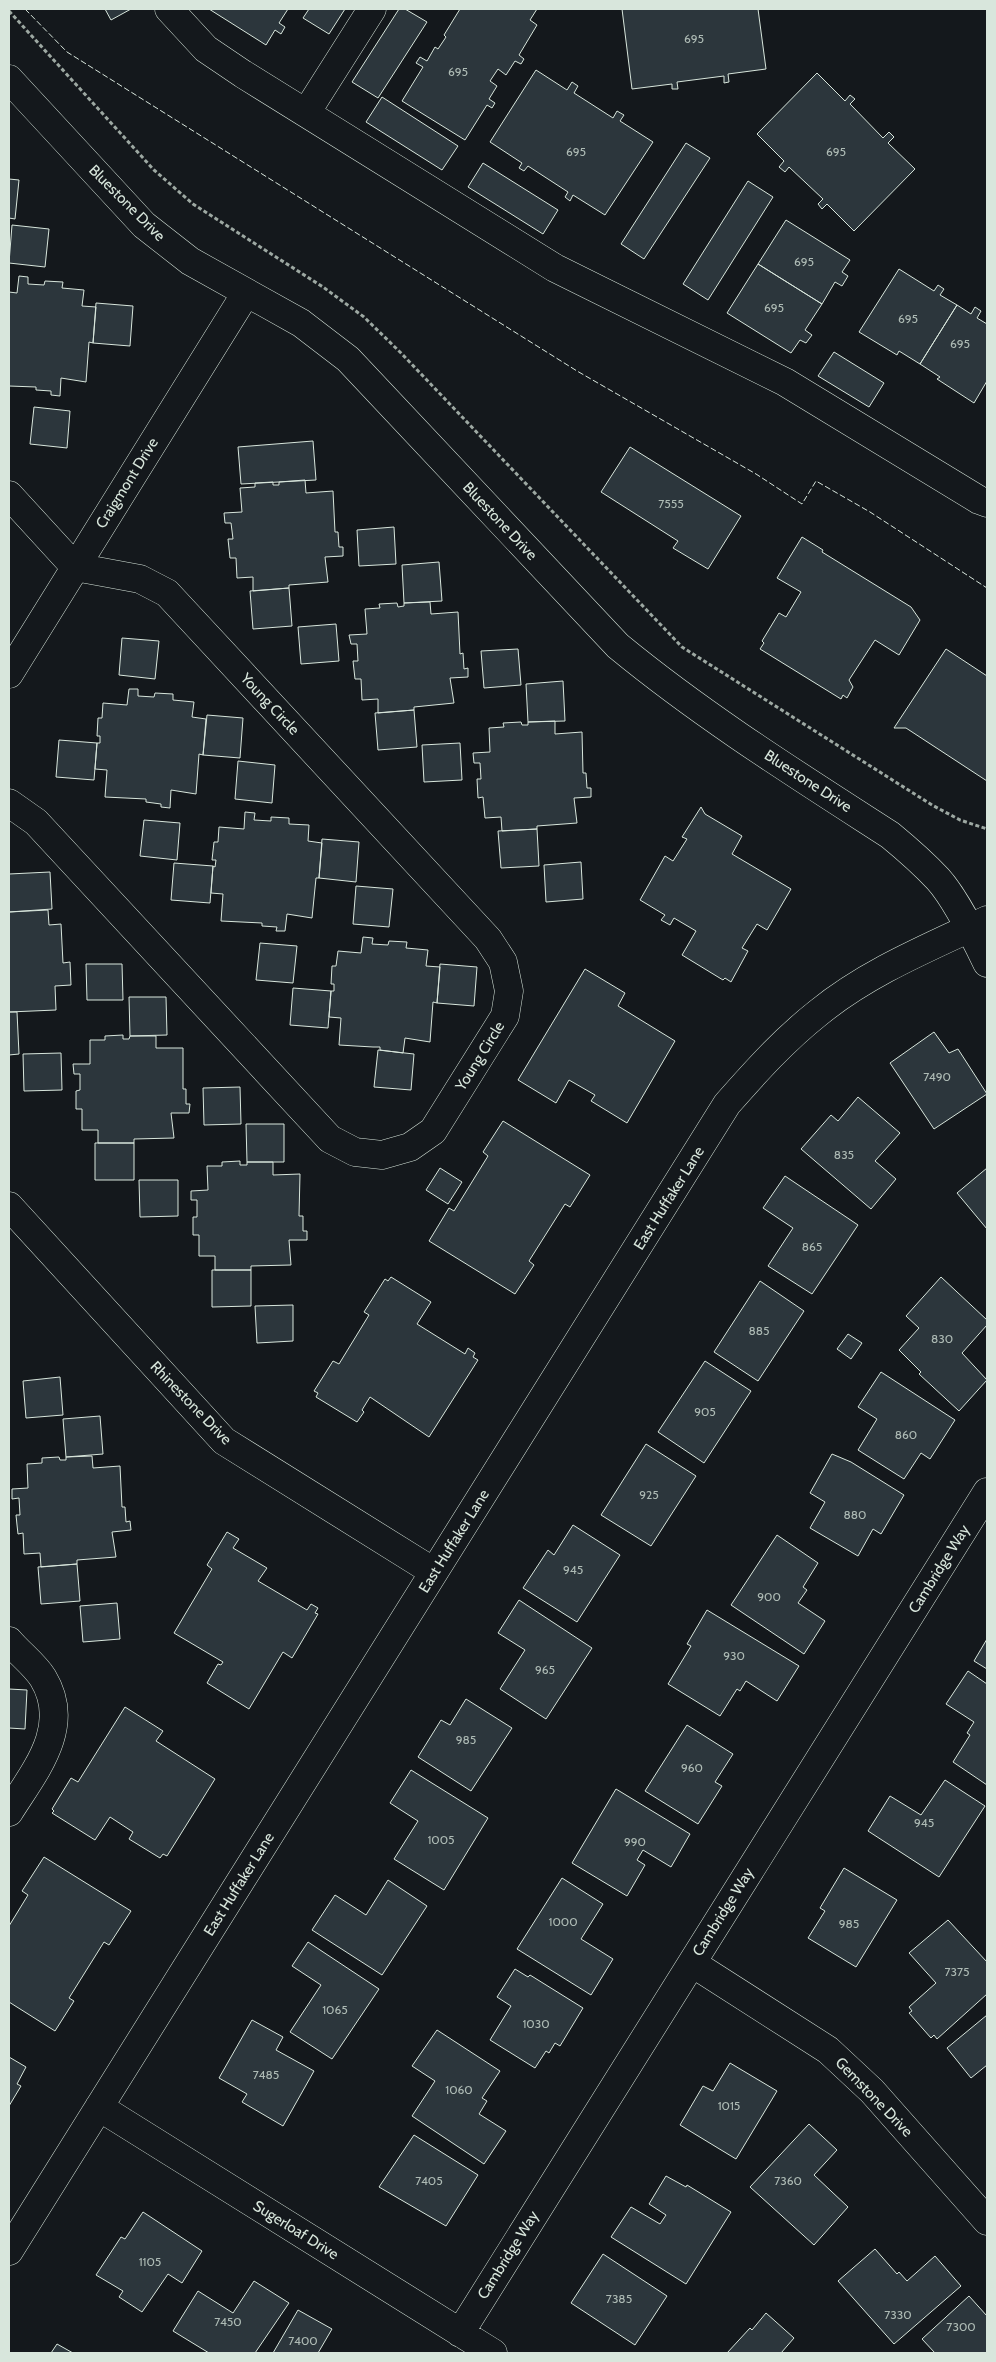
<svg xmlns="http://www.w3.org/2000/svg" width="996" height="2362" font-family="Cabin,sans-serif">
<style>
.building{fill:#2c363c;stroke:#d8e6dc}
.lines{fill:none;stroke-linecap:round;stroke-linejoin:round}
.minor-casing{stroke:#d8e6dc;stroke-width:29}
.path{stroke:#9da8a2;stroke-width:3;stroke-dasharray:4 2.5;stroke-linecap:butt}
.minor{stroke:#14181c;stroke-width:28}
.fence{stroke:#d8e6dc;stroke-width:1;stroke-dasharray:6 2.5;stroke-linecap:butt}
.labels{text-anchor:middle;stroke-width:4;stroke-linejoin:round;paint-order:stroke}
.number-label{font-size:12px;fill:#adbab4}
.street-label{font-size:15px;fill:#d8e6dc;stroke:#14181c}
</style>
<rect width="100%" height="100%" fill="#14181c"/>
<!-- building -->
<path class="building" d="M105 9H131L111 20Z
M209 9H288L279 23 285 27 281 34 275 30 266 45Z
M309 9H345L329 34 303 18Z
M399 9H405L427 22 378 98 352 82Z
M460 9H537L530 20 537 25 519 55 524 59 521 64 515 61 506 75 498 69 490 81 497 86 489 99 495 103 492 108 487 105 465 140 402 101 423 67 416 63 420 57 427 61 435 47 438 49 446 37 444 35Z
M622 9H758L766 69 728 74 729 82 724 83V76L677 82 678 89H672V84L632 89Z
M536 70 567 90 572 82 578 86 574 93 613 118 617 111 624 115 620 121 653 142 605 215 573 195 570 201 565 197 568 192 528 166 524 171 519 168 522 163 490 142Z
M817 73 845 101 850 95 855 99 850 104 883 138 889 132 894 137 888 143 915 169 854 231 827 204 822 209 818 204 823 199 789 167 785 172 779 167 784 161 757 134Z
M382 97 458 146 442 170 366 122Z
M686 143 710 158 644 259 621 244Z
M483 163 558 210 543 234 468 187Z
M9 179 19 180 15 219 9 218Z
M748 181 773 197 708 300 683 284Z
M786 220 850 260 842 272 848 276 842 286 835 282 822 304 758 264Z
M12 225 49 229 45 267 9 263Z
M758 264 822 304 805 330 812 335 806 343 800 340 791 353 727 313Z
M899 269 934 291 938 285 944 289 940 295 957 305 920 364 899 351 897 355 859 332Z
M19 276 28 277V284L44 285 45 281 63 282 62 288 84 290 82 306 96 307 93 343 89 342 86 382 61 378 60 396 51 395V391L36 390V387L9 386V292L17 293Z
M96 303 133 306 130 346 93 343Z
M957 305 971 314 975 307 981 311 977 318 987 324V381L974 403 937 379 940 377 920 364Z
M834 352 884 383 869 407 818 376Z
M34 407 70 411 67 448 30 444Z
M313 441 316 480 241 484 238 447Z
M630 447 741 516 708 569 673 548 678 541 601 492Z
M305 480 306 493 333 491 335 532H338L339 547H343V556L325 557 328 582 289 585V588L253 591V577L237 578 236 558H230L228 539H233L231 523H225L224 513 242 512 240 488 255 487V483L273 482V485H279V482Z
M394 527 396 564 359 566 357 530Z
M802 537 823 550 822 552 911 607 920 620 899 655 875 640 849 680 853 687 847 698 843 695 841 699 760 649 764 643 762 641 779 613 786 617 801 592 777 578Z
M439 562 442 601 404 603 402 565Z
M289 588 292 626 253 629 250 591Z
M430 602 431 614 458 612 460 654 463 653 464 669 468 668V677L450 678 454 703 414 707V710L378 713V699L362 700 361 679H355L353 661H358L357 644H351L349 635 367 634 365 609 380 608 379 604 397 603 398 607 404 606V603Z
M336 624 339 661 301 664 298 627Z
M122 638 159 641 155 679 119 675Z
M518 649 521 685 484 688 481 651Z
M946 649 987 676V781L906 728H894Z
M563 681 565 721 528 722 526 684Z
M129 689H138V696L154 697 155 693 173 694V700L194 702 192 717 206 719 203 755 199 754 196 794 171 790 170 808 161 807V804L146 802V799L105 797 107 770 95 769 97 743H100V736H97L98 718H102L103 703 127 705Z
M414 710 417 747 378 750 375 713Z
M207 715 243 718 240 758 203 755Z
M555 721V734L582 732 583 773H586L587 788H591V797L574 798 577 823 537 826V829L502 831 501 817 485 818 483 797 478 798 477 779H481L480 763H474L473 753 490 752 489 728 504 727 503 723 521 722 522 725H528V722Z
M59 740 97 743 94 780 56 777Z
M460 743 462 780 424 782 422 745Z
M238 761 275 765 272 803 235 799Z
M701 807 705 814 742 836 732 854 791 889 767 930 757 924 742 948 748 951 731 982 725 978 723 980 682 955 696 931 674 918 670 925 661 920 665 915 640 900 665 856 673 861 687 839 682 837Z
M245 812 255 813 254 820 271 821V817L289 818V824L309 825 308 841 322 843 319 878H316L312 918 287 914 285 931H276L277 927 262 926V923L221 921 223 894 211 893 213 866 215 867 216 860H212L214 842H218L219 827 244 829Z
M144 820 180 823 177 860 140 856Z
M537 829 539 866 501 868 498 831Z
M322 839 359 842 356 882 319 878Z
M581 862 583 899 546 902 544 865Z
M174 863 213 866 210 903 171 900Z
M50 872 52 909 9 912V874Z
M356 886 393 889 389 927 353 924Z
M48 910 49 925 61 924 63 963 70 962 71 985 55 986 56 1010 9 1012V912Z
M363 937 373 938 372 944 388 945 389 941 407 942 406 948 428 950 426 966 440 967 437 1003 433 1002 430 1042 405 1038 403 1053 380 1050V1047H373L339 1045 341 1018 329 1017 331 991H334V984H331L332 966H336L338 951 361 953Z
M260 943 297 946 293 983 256 980Z
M86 964H122L123 1000H87Z
M440 964 477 967 474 1006 437 1003Z
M585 969 625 993 618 1006 675 1041 627 1123 591 1101 595 1095 569 1080 556 1103 518 1080Z
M293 988 331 991 328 1028 290 1025Z
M129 997H166L167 1035 130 1036Z
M9 1012H17L19 1054 9 1055Z
M934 1032 949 1053 958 1049 987 1094 934 1129 890 1063Z
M123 1035V1039H129L130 1036H156V1048H183V1089H186V1104H190L189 1113H171L174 1138 134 1139V1143H98V1130H82V1109H76V1091L80 1090V1074H74L73 1064H90V1040H105V1036Z
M378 1050 414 1054 411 1090 374 1087Z
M61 1053 62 1090 24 1091 23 1054Z
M240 1087 241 1124 204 1125 203 1088Z
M858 1097 900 1133 875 1161 896 1179 871 1209 801 1149 831 1115 838 1121Z
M503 1121 590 1175 570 1207 565 1204 529 1261 534 1265 515 1294 429 1241 449 1208 454 1211 488 1156 483 1152Z
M246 1124H284V1162H247Z
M95 1143H134V1180H95Z
M240 1161V1165H247V1162H273V1175L300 1174 299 1216H303V1231H307V1240H289L291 1265 251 1266V1270H215V1256H199V1235H193V1217H197V1200H191V1191L208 1190 207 1166H222V1162Z
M440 1168 462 1182 448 1204 426 1190Z
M987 1168V1229L957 1193Z
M785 1176 858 1225 812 1294 768 1266 793 1228 763 1208Z
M139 1180H178V1216L140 1217Z
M212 1270H251V1306L212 1307Z
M391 1277 431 1302 417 1324 465 1354 468 1348 475 1353 473 1357 478 1360 429 1437 370 1397 362 1410 364 1412 357 1422 316 1397 318 1393 314 1391 333 1361 339 1364 369 1315 364 1312 385 1279 388 1281Z
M941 1277 987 1320V1325L962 1353 987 1380 959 1411 919 1374 921 1372 899 1350 919 1328 906 1316Z
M760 1281 804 1311 758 1381 714 1352Z
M293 1305V1341L257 1343 255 1306Z
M848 1334 862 1343 851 1359 837 1349Z
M705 1361 751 1391 704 1463 658 1432Z
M881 1372 955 1420 930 1459 921 1453 904 1479 858 1450 877 1419 858 1407Z
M60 1377 63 1415 26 1418 23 1381Z
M100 1416 103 1454 66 1457 63 1419Z
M646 1444 696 1476 651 1546 601 1515Z
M832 1454 851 1462 904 1495 881 1534 873 1529 858 1556 810 1528 825 1502 810 1493Z
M92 1456 93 1468 120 1466 122 1507H125L126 1522 130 1521 131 1530 112 1532 116 1557 77 1560V1564L41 1567 40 1553 24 1554 23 1533 18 1534 17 1525 16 1515H20L19 1498 12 1499V1489L28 1488 27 1464 42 1463V1458L59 1457 60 1460H66V1457Z
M573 1525 620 1555 577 1622 523 1588 548 1550 554 1555Z
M227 1532 239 1539 233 1548 267 1568 258 1581 307 1610 311 1604 318 1608 315 1613 318 1614 292 1658 283 1652 249 1709 207 1683 218 1664 221 1665 223 1662 174 1633 212 1569 207 1565Z
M777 1535 818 1563 803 1587 807 1590 798 1603 825 1621 804 1654 731 1605Z
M77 1564 80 1601 41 1604 38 1567Z
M519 1600 592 1648 546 1719 500 1689 525 1650 498 1633Z
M117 1603 120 1639 83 1642 80 1606Z
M707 1610 799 1666 777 1701 746 1681 740 1691 737 1689 720 1716 668 1684 691 1646 687 1644Z
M987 1639V1669L974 1661Z
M968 1671 987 1684V1785L953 1762 970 1735 967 1733 974 1722 946 1704Z
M9 1689 27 1690 25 1729 9 1728Z
M466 1699 512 1728 471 1791 418 1757 441 1720 450 1725Z
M125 1707 163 1731 156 1741 215 1779 167 1856 163 1854 160 1858 129 1839 133 1832 110 1817 95 1840 52 1813 54 1811 52 1809 71 1778 78 1782Z
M687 1725 733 1754 715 1782 722 1786 698 1824 645 1791Z
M411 1770 488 1818 444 1890 394 1859 418 1821 390 1803Z
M945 1780 985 1806 939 1877 868 1831 890 1796 921 1815Z
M616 1789 690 1834 671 1867 643 1850 637 1860 645 1865 627 1896 572 1863Z
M44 1857 131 1911 109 1945 104 1942 69 1998 74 2001 55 2031 9 2002V1926L28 1895 22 1891Z
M844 1868 897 1900 856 1967 808 1938 825 1911 820 1908Z
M562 1878 603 1904 581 1939 613 1959 591 1995 517 1949Z
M388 1880 427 1906 382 1975 312 1930 335 1895 366 1915Z
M948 1920 987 1962V1994L937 2039 934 2035 931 2038 909 2013 912 2011 909 2007 936 1983 909 1953Z
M308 1942 379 1989 332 2059 290 2032 321 1985 292 1966Z
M515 1969 528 1977 530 1975 583 2008 560 2046 555 2043 549 2053 546 2051 535 2068 490 2040 511 2006 497 1997Z
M987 2015V2065L971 2078 947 2048Z
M252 2020 283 2037 276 2050 314 2071 283 2126 242 2102 247 2094 219 2078Z
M437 2030 500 2071 482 2098 487 2101 479 2114 506 2131 484 2164 412 2116 435 2081 412 2066Z
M9 2057 26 2067 17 2084 21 2086 9 2106Z
M730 2063 777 2091 736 2159 680 2125 703 2086 713 2091Z
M809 2124 837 2150 814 2175 848 2207 814 2245 750 2187Z
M414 2135 478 2175 446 2226 379 2187Z
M666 2176 686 2187 687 2185 731 2212 686 2284 611 2237 631 2207 660 2224 666 2215 649 2204Z
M143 2212 202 2251 182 2283 168 2274 142 2312 119 2297 123 2291 96 2275 121 2237 125 2239Z
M875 2249 897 2274 899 2272 907 2281 935 2256 961 2286 894 2344 838 2281Z
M603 2254 667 2296 635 2345 571 2303Z
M254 2281 289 2303 255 2353H209L173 2331 198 2291 233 2313Z
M969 2296 987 2316V2353H935L922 2339Z
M298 2310 332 2329 318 2353H273Z
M766 2313 794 2338 781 2353H727L750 2328 752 2330Z
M57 2344 73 2353H51Z"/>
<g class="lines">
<defs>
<path id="minor" d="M169 9 206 49 243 74 555 268 785 382 979 500 987 503
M9 79 144 225 190 261 301 323 348 359 618 646C703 716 797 775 890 835 907 849 923 863 938 879 956 899 975 938 987 963
M306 113 372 9
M9 495 75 567 140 579 167 593 488 939 503 962 509 991 505 1016 433 1131 410 1147 382 1155 355 1152 330 1139 36 822 9 803
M9 674 246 293
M9 1206 224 1441 434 1572
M9 1641C19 1653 35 1665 43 1678 73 1727 34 1772 9 1812
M692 1963 828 2050 872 2091 987 2221
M99 2107 493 2353
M9 2251 727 1104C756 1071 784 1040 818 1013 868 972 930 947 987 920
M460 2333 987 1492"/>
</defs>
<!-- minor casing -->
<use href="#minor" class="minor-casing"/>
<!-- path -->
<path class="path" d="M9 11 154 170 193 204 323 287 364 317 401 353 682 647 932 805 960 820 987 829"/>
<!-- minor -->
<use href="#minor" class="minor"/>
<!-- fence -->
<path class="fence" d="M25 9 67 52 577 371 756 474 802 504 816 481 870 512 987 588"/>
</g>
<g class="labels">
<!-- number labels -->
<g class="number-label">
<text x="694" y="43">695</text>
<text x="458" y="76">695</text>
<text x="576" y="156">695</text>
<text x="836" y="156">695</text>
<text x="804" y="266">695</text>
<text x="774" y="312">695</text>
<text x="908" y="323">695</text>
<text x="960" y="348">695</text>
<text x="671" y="508">7555</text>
<text x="937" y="1081">7490</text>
<text x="844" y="1159">835</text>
<text x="812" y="1251">865</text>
<text x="759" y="1335">885</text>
<text x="942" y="1343">830</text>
<text x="705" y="1416">905</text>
<text x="906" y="1439">860</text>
<text x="649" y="1499">925</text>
<text x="855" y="1519">880</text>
<text x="573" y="1574">945</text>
<text x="769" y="1601">900</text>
<text x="734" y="1660">930</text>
<text x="545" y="1674">965</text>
<text x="466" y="1744">985</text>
<text x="692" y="1772">960</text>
<text x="924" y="1827">945</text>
<text x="441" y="1844">1005</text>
<text x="635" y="1846">990</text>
<text x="563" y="1926">1000</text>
<text x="849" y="1928">985</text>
<text x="957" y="1976">7375</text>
<text x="335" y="2014">1065</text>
<text x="536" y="2028">1030</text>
<text x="266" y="2079">7485</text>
<text x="459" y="2094">1060</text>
<text x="729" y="2110">1015</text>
<text x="429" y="2185">7405</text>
<text x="788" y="2185">7360</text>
<text x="150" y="2266">1105</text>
<text x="619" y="2303">7385</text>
<text x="898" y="2319">7330</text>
<text x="228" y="2326">7450</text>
<text x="961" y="2331">7300</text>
<text x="303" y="2345">7400</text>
</g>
<!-- street labels -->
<g class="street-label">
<text transform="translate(127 203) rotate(45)" y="5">Bluestone Drive</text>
<text transform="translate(127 483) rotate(-58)" y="5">Craigmont Drive</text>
<text transform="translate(500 521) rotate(47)" y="5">Bluestone Drive</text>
<text transform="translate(270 704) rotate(47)" y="5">Young Circle</text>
<text transform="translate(808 781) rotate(33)" y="5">Bluestone Drive</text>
<text transform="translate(480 1056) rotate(-58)" y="5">Young Circle</text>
<text transform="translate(669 1198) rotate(-58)" y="5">East Huffaker Lane</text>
<text transform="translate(191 1403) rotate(46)" y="5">Rhinestone Drive</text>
<text transform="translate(454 1541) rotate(-58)" y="5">East Huffaker Lane</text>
<text transform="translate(939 1569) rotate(-58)" y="5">Cambridge Way</text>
<text transform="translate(239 1884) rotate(-58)" y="5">East Huffaker Lane</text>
<text transform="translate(723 1912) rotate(-58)" y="5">Cambridge Way</text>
<text transform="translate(874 2097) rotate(46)" y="5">Gemstone Drive</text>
<text transform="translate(296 2230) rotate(32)" y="5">Sugerloaf Drive</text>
<text transform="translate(508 2255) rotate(-58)" y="5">Cambridge Way</text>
</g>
</g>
<!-- border -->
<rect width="996" height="2362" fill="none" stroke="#d8e6dc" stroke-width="20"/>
</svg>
